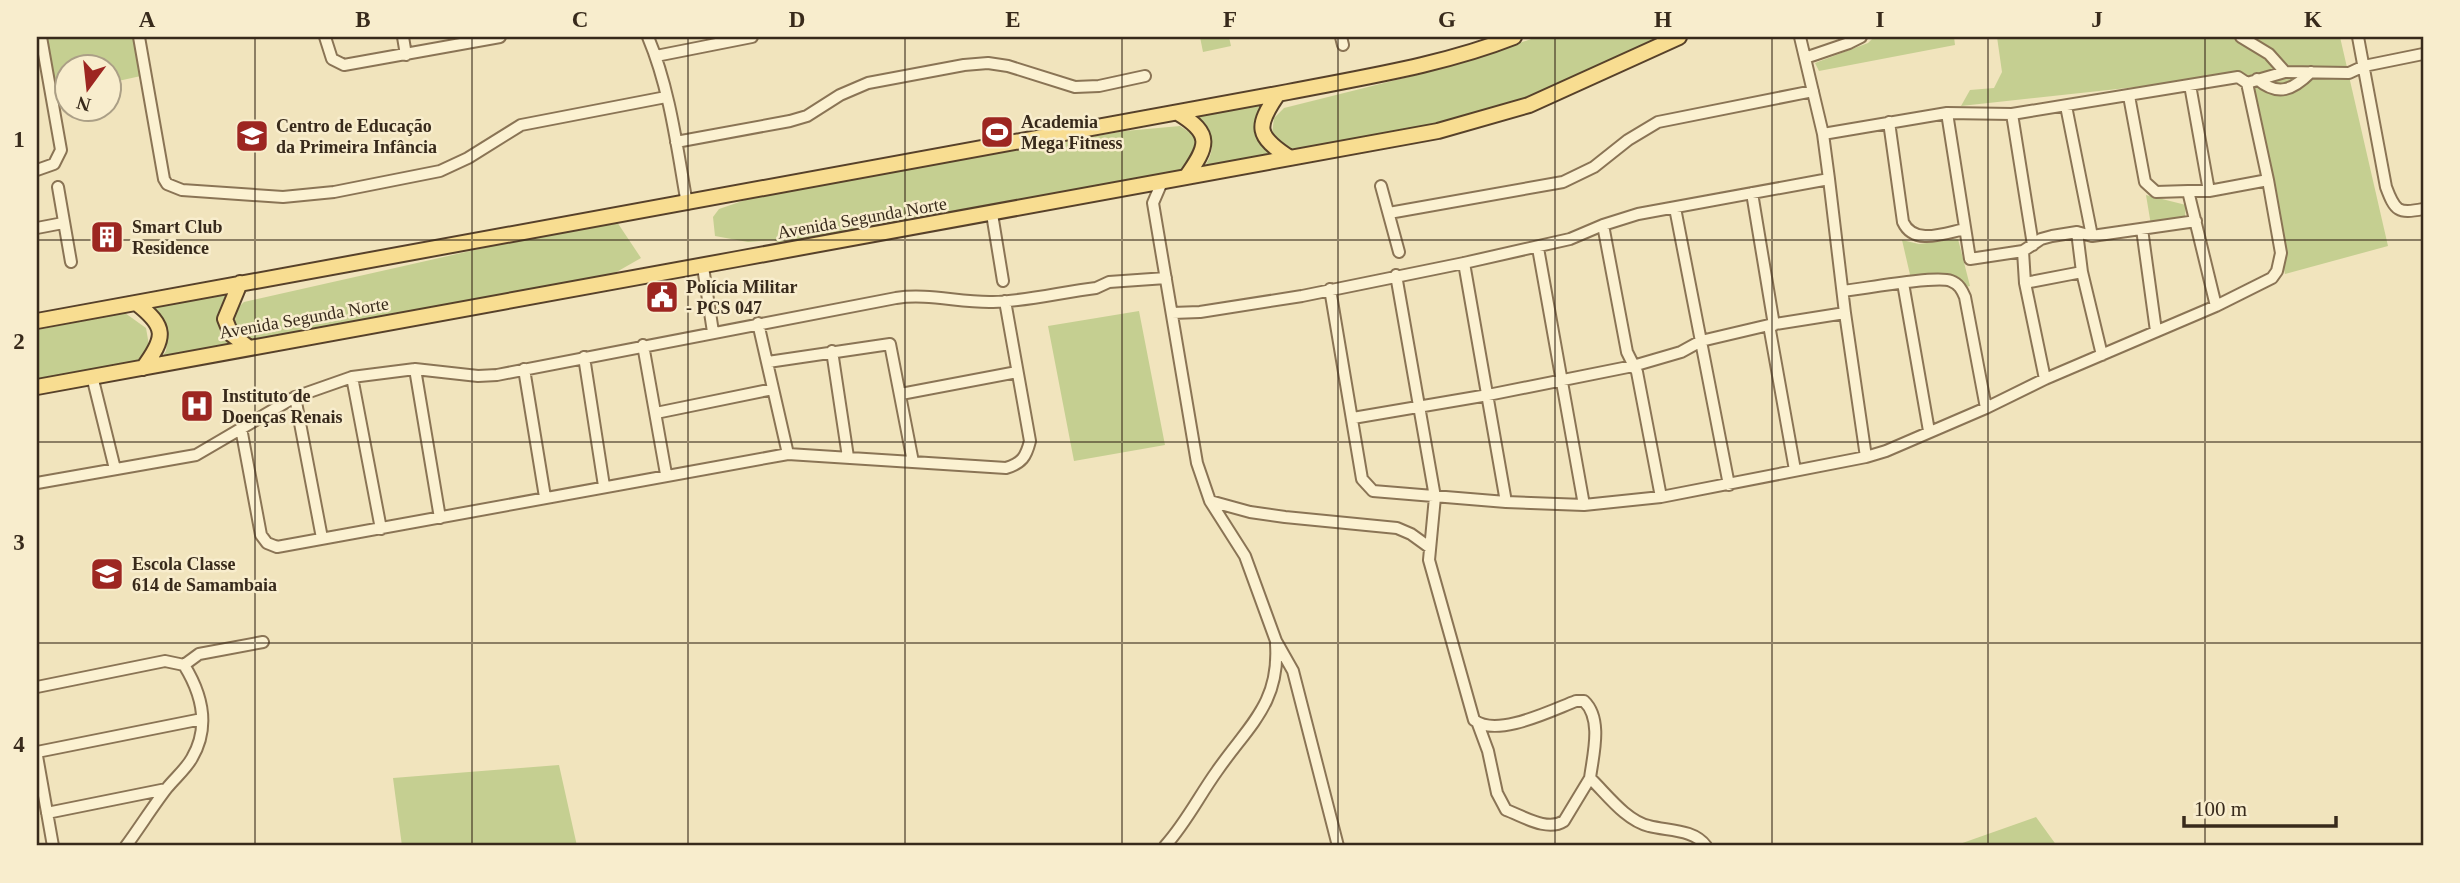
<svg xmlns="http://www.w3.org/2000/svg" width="2460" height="883" font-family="Georgia,serif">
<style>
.green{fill:#c5cf91}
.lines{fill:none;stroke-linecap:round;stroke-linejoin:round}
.minor-casing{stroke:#8a7455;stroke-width:14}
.major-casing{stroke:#57412a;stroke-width:18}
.minor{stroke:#fbf1d1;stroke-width:10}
.major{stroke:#f8dd91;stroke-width:14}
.grid{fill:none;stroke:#382a1b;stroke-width:2;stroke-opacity:0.55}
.labels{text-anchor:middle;stroke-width:5;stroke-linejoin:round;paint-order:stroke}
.poi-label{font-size:18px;font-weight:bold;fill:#382a1b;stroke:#f8edcd;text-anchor:start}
.street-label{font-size:18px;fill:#382a1b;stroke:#f8edcd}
.neatline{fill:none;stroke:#382a1b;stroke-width:2.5}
.grid-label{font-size:23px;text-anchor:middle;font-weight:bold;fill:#382a1b}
</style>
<rect width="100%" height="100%" fill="#f1e4bd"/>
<!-- green -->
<path class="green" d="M42 37H143L150 74 109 83 108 66H66V92L52 95Z
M1200 37H1229L1231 46 1203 52Z
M1537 37H1671L1527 102 1436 128 1292 149 1281 145 1272 134 1274 118 1284 108 1448 67Z
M1874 37H1954L1955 45 1819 71 1815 63 1868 43Z
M1997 37H2340L2388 246 2285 274 2247 75 1961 106 1970 90 1994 88 2002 72Z
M1262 103C1254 127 1253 139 1274 155L1202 170C1218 149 1213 135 1196 117Z
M1180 126 1192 134 1199 146 1185 174 788 248 774 240 748 242 715 236 713 217 719 209 757 196 1125 131Z
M2146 195 2186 205 2185 216 2180 219 2151 225Z
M617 222 641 258 606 278 253 339 238 332C232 319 233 312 244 302L559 231Z
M1958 239 1970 286 1966 287 1957 276 1911 279 1902 240 1919 244Z
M228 292 219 310 220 336 232 346 159 361 166 351 168 333 151 306Z
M1139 311 1165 445 1074 461 1048 326Z
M125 313 146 328 150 351 135 365 37 383V330Z
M559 765 577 846H402L393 778Z
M2036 817 2057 846H1954Z"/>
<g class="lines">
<defs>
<path id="minor" d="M139 37 164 179 167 184 182 190 283 197 334 192 440 171 468 158 521 125 666 97
M325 37 332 59 344 65 500 37
M403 37 406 55
M648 37C670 89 677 148 687 204
M1341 37 1343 45
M2241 37 2269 54 2285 72
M2358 37 2386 187C2395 211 2398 214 2423 209
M656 56 752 37
M1805 58 1849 43 1861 37
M2257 79C2278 97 2293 90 2311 72
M2247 83 2285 72 2349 73 2364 66 2423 54
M2190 85 2209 191
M2129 96 2145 182 2156 192 2188 191
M2066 106 2092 236
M1947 113 1970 259 2023 251 2041 239 2052 236 2077 232 2092 236 2196 221
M2012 114 2033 245
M1889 122 1903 222C1914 246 1945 233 1965 229
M676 142 790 121 807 116 840 95 868 83 964 65 988 63 1008 66 1075 87 1099 86 1145 76
M37 170 54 164 61 150 41 37
M1829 179 1845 313 1866 457
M1162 182 1153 203 1197 463 1210 501 1245 556 1276 641 1293 671 1338 846
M1381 186 1399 252
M58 187 71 262
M1752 193 1774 325
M1675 208 1729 485
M1389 213 1563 182 1594 167 1628 140 1658 122 1813 91
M992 214 1003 281
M1603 225 1627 352 1637 372 1661 497
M37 228 63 223
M2142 229 2156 331
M2077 232 2082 272 2102 355
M1538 248 1584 505
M2023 251 2025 283 2045 379
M1464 263 1506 502
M703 267 713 332
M1396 275 1435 497 1429 560 1474 720C1497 738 1552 710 1576 701H1584C1603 719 1593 755 1590 778L1593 781C1608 796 1627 821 1649 826 1668 831 1694 829 1706 846
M1903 283 1929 431
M2025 283 2082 272
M1330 289 1362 479 1373 491 1506 502 1584 505 1661 497 1866 457 1886 451 1986 408 2045 379 2216 306 2272 278 2277 271 2281 253 2268 180 2247 83 2238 77 2012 114 1947 113 1823 134
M1843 291C1863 289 1936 275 1951 281 1959 284 1962 290 1965 297L1986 408
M2216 306 2188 191H2209L2268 180
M1172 313 1200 312 1302 296 1464 263 1570 239 1603 225 1638 214 1829 179 1823 134 1800 37
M758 323 788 454
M1769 325 1795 470
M643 345 666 474
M832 351 848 457
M584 357 604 486
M768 362 890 344 913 462
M415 369 440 518
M524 369 545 497
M92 376 115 469
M352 377 381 529
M901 394 1017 372
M295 397 322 538
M656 413 773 389
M1353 418 1488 395 1633 366 1681 352 1701 341 1769 325 1845 313
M241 428 261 535 267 543 277 547 788 454 1006 468C1022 463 1026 457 1030 441L1005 301
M37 483 196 455 295 397 352 377 415 369 478 376 497 375 896 298C929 293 960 303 993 302 1028 301 1062 292 1096 288L1109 282 1166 278
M1210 501 1250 512 1285 517 1397 528 1411 534 1429 547
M184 665 199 654 263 642
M37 687 165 661 184 665C202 694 210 727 192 758 186 769 175 778 167 788 153 806 140 827 126 846
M1478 724 1488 751 1497 793 1506 810C1523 816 1547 832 1564 821L1590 778
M37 752 202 719
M37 756 53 846
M47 813 166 789
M1165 846C1186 823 1199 796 1217 771 1248 726 1280 704 1276 644"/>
<path id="major" d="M1278 94C1255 127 1256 136 1290 158
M1178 113C1213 134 1208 146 1186 177
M240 283 225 319 231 334 248 347
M136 303C167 327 166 337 143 368
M37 321 1288 92C1364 77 1443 65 1514 37
M37 387C504 301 971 217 1438 131L1529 105 1679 37"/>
</defs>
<!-- minor casing -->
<use href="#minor" class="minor-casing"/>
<!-- major casing -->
<use href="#major" class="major-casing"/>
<!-- minor -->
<use href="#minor" class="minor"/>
<!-- major -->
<use href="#major" class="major"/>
</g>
<!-- grid -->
<path class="grid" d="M255 37V846M472 37V846M688 37V846M905 37V846M1122 37V846M1338 37V846M1555 37V846M1772 37V846M1988 37V846M2205 37V846M37 240H2423M37 442H2423M37 643H2423"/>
<!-- icons -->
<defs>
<symbol id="stadium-square" viewBox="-11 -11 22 22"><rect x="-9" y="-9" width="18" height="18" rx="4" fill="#9d2621" stroke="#f8edcd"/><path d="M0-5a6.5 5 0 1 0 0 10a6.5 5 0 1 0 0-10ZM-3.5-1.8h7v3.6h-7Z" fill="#fff"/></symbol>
<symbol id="school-square" viewBox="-11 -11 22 22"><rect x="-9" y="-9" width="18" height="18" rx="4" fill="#9d2621" stroke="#f8edcd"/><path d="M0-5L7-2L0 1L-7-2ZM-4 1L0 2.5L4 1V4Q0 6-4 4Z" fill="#fff"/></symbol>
<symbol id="building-square" viewBox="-11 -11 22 22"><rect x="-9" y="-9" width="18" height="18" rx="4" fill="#9d2621" stroke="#f8edcd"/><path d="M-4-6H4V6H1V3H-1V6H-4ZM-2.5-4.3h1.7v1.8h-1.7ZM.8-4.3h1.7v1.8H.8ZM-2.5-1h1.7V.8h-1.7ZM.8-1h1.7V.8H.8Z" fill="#fff"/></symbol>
<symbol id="civic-square" viewBox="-11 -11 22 22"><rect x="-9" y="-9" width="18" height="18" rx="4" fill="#9d2621" stroke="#f8edcd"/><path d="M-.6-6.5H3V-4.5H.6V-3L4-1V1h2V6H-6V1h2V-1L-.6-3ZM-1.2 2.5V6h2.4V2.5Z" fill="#fff"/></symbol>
<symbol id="hospital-square" viewBox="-11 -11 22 22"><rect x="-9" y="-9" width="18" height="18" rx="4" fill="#9d2621" stroke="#f8edcd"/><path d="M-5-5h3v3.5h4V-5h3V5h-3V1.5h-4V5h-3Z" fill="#fff"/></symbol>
</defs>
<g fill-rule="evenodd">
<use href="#stadium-square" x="978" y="113" width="38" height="38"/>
<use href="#school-square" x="233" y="117" width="38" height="38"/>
<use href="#building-square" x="88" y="218" width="38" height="38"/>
<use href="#civic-square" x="643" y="278" width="38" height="38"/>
<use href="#hospital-square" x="178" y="387" width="38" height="38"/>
<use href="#school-square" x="88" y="555" width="38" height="38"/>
</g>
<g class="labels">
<!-- poi labels -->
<g class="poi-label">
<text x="1021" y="128">Academia<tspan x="1021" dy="21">Mega Fitness</tspan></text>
<text x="276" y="132">Centro de Educação<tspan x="276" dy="21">da Primeira Infância</tspan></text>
<text x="132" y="233">Smart Club<tspan x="132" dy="21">Residence</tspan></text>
<text x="686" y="293">Polícia Militar<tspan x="686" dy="21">- PCS 047</tspan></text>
<text x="222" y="402">Instituto de<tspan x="222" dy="21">Doenças Renais</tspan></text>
<text x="132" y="570">Escola Classe<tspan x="132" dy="21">614 de Samambaia</tspan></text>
</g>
<!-- street labels -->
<g class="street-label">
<text transform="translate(862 218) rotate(-10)" y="6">Avenida Segunda Norte</text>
<text transform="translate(304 318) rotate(-10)" y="6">Avenida Segunda Norte</text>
</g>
</g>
<!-- border -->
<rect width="2460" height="883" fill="none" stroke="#f8edcd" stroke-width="77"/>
<!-- north arrow -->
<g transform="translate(88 88) rotate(195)"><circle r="33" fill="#f8edcd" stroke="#ab9f86" stroke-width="2"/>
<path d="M0-5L12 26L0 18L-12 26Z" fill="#9d2621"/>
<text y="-10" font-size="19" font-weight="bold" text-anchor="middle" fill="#382a1b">N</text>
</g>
<!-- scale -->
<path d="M2184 816v10h152v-10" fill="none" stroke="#382a1b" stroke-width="3.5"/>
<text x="2194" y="816" font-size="21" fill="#382a1b" stroke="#f8edcd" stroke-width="5" paint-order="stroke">100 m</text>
<rect x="38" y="38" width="2384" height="806" class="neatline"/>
<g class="grid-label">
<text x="147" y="27">A</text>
<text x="363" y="27">B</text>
<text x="580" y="27">C</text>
<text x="797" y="27">D</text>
<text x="1013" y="27">E</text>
<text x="1230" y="27">F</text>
<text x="1447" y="27">G</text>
<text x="1663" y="27">H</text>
<text x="1880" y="27">I</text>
<text x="2097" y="27">J</text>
<text x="2313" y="27">K</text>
<text x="19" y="147">1</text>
<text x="19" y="349">2</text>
<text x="19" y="550">3</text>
<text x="19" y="752">4</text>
</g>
</svg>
